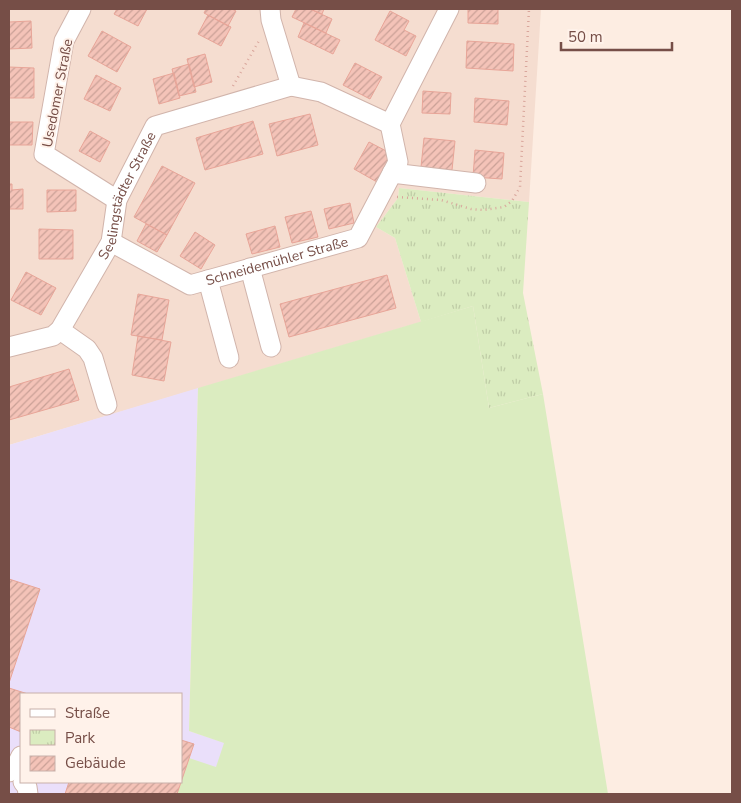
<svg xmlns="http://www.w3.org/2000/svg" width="741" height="803" font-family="'Nunito Sans',sans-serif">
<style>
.residential{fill:#f5ddd0}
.education{fill:#eadffa;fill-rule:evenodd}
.green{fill:#dbecc0}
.park{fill:url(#park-tufts)}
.building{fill:url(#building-hatch);stroke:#e8a598}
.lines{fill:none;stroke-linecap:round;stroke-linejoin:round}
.minor-casing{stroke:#d1b4ab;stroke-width:21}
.path{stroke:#d9a69c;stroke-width:2.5;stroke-dasharray:1 4;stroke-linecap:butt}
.minor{stroke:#fff;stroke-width:19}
.labels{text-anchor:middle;stroke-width:4;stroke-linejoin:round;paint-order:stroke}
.street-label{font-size:14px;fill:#764e47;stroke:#fff2ea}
</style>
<defs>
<pattern id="park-tufts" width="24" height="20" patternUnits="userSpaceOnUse" patternTransform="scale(1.25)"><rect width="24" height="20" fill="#dbecc0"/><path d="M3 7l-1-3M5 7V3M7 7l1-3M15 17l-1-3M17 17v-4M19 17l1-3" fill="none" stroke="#bfcca6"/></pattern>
<pattern id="building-hatch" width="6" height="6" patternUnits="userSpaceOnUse" patternTransform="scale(1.25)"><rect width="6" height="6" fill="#f4c3b8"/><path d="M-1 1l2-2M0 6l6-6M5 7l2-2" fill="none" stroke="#caa197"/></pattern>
</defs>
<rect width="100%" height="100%" fill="#fdede2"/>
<!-- residential -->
<path class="residential" d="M9 9H541L529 202 399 188 398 198 376 227 395 238 421 322 9 445Z"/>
<!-- education -->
<path class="education" d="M198 388 189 731 225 743 207 794H9V445ZM21 694H181V782H21Z"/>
<!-- green -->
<path class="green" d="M473 306 489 408 543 394 608 794H177L189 758 216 767 224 743 189 731 198 388Z"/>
<!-- park -->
<path class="park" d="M399 188 529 202 523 293 543 394 489 408 473 306 421 322 395 238 376 227 398 198Z"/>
<!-- building -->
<path class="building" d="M117 9H147L138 26 114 14Z
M206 9H232L236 11 228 26 204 13Z
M296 9H310L332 19 326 33 292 17Z
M310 9H324L322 14Z
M468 9H498V24L468 23Z
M390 11 409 21 404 30 416 36 406 56 375 40Z
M208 15 231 27 221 46 198 34Z
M31 21 32 48 9 49V22Z
M304 23 340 40 333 54 298 37Z
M102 31 131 47 117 72 88 56Z
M467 41 514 44 513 71 466 68Z
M205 54 212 82 194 87 187 59Z
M355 63 382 77 370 99 343 85Z
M189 64 196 92 179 96 172 69Z
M9 67 34 68V98H9Z
M174 73 180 98 159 104 153 79Z
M96 75 121 88 110 111 84 99Z
M423 91 451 93 450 114 422 113Z
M475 98 509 101 507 125 474 122Z
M310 114 318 145 277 156 269 124Z
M253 121 263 154 205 170 196 138Z
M9 122H33L32 145H9Z
M90 131 110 142 100 162 79 151Z
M424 138 455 141 452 170 421 167Z
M369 142 392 154 377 182 354 169Z
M475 150 504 153 502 179 473 177Z
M162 166 195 183 167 235 134 217Z
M9 184H12V190L23 189V209H9Z
M47 190H76V211L47 212Z
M350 203 354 223 329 229 324 209Z
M311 211 318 237 292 243 285 217Z
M146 224 167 235 157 252 137 241Z
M275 226 280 247 252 254 246 234Z
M39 229 73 230V259H39Z
M195 232 215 245 201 269 180 256Z
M26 272 56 288 41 315 11 300Z
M387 275 396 308 289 337 280 304Z
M138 294 169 300 162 340 131 335Z
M138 336 171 342 164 381 132 375Z
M69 369 79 400 9 420V387Z
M9 579 40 589 9 683Z
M9 688 28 694H21V732L9 727Z
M181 740 194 744 177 794H65L69 782H181Z"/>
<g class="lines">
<defs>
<g id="minor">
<path d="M81 9 64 41 44 154 117 200"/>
<path d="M291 86 321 92 390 124"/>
<path d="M392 173 476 183"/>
<path id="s1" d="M111 242 190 285 358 238 398 162 390 124 449 9"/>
<path d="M250 268 271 347"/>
<path d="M208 280 229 358"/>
<path d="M60 330 87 349 93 358 107 405"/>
<path id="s2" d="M9 347 53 336 60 330 111 242 117 200 155 126 291 86 271 20 270 9"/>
<path d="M9 772 16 766 21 756"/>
<path d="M23 782 27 787 28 794"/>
</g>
</defs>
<!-- minor casing -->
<use href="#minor" class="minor-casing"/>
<!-- path -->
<path class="path" d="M233 86 260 39
M397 197 441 200 471 209 483 210 504 207 512 201 520 187 529 9"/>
<!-- minor -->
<use href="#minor" class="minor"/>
</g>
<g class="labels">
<!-- street labels -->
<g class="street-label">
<text transform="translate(57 93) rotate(-79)" y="5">Usedomer Straße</text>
<text dy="5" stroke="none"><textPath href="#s2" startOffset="206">Seelingstädter Straße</textPath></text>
<text dy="5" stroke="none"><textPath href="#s1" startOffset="180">Schneidemühler Straße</textPath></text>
</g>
</g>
<!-- border -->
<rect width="741" height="803" fill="none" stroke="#764e47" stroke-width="20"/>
<!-- legend -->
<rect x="20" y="693" width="162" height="90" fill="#fff2ea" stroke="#c8b0a9"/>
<rect x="30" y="709" width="25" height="8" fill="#ffffff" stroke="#c8b0a9"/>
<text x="65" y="718" font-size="15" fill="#764e47">Straße</text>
<rect x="30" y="730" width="25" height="15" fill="url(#park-tufts)" stroke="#c8b0a9"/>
<text x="65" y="743" font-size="15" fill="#764e47">Park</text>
<rect x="30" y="756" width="25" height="15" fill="url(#building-hatch)" stroke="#c8b0a9"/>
<text x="65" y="768" font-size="15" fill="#764e47">Gebäude</text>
<!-- scale -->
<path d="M561 42v8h111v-8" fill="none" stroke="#764e47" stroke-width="2.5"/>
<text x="568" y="42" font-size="15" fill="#764e47" stroke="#fff2ea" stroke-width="4" paint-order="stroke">50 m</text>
</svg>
